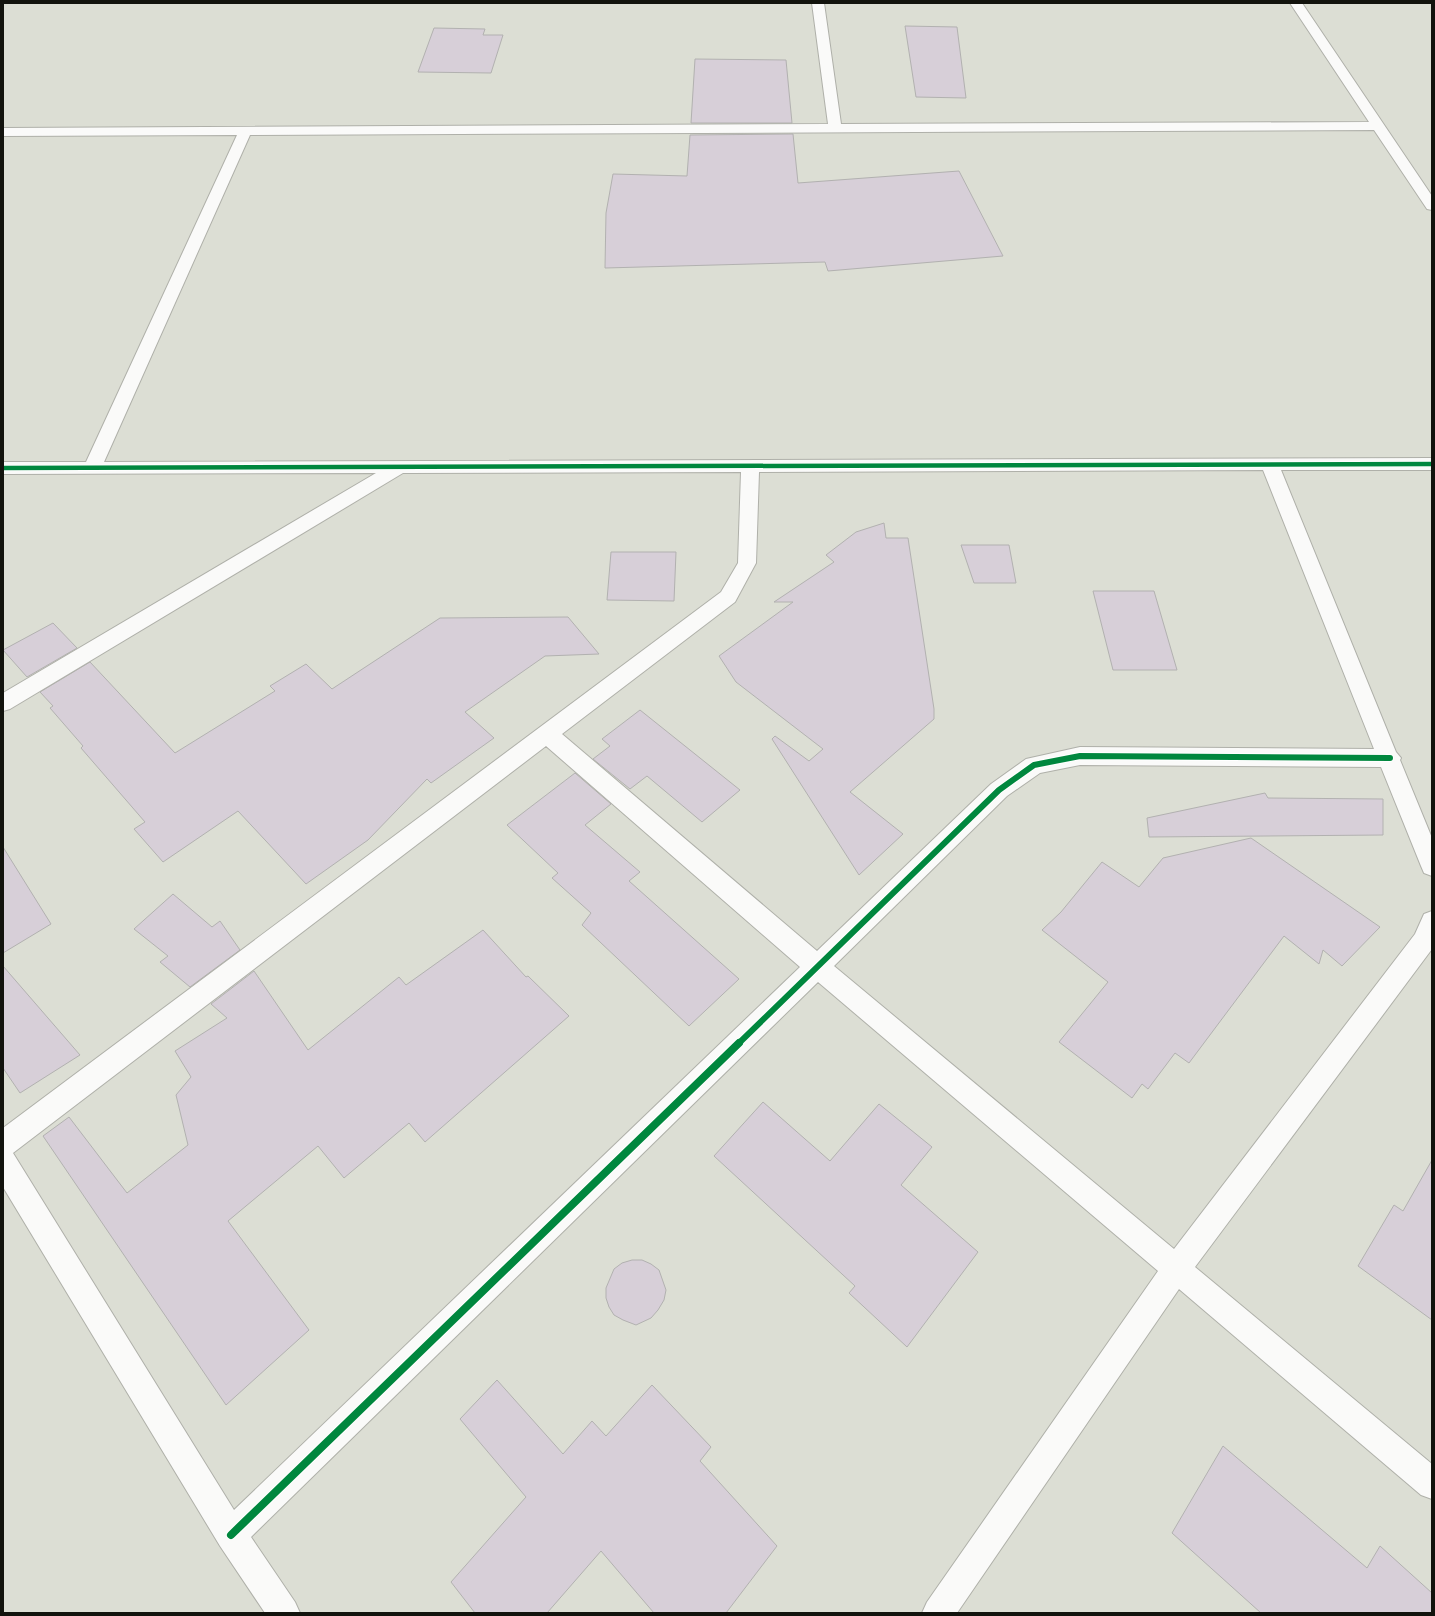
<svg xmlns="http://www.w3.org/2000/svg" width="1435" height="1616" font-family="'Alegreya Sans',sans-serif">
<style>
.building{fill:#d7cfd8;stroke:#b2b1b0}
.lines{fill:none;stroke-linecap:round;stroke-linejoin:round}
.street-casing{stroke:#afb0a9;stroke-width:2}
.street{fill:#fafaf9;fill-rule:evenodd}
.cycleway-far2-casing{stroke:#fff;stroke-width:6}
.cycleway-far1-casing{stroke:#fff;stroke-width:8}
.cycleway-casing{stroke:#fff;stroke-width:10}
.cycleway-far2{stroke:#00873e;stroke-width:4.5}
.cycleway-far1{stroke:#00873e;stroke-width:6}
.cycleway{stroke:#00873e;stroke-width:8}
</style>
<rect width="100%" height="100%" fill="#dcded4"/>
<!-- building -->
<path class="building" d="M905 26 957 27 966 98 916 97Z
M434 28 485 29 483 35H503L491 73 418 72Z
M695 59 786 60 792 123H691Z
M793 134 798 183 959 171 1003 256 828 271 825 262 605 268 606 213 613 174 687 176 690 135Z
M884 523 886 538H908L934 709V719L850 792 903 834 859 875 772 739 775 736 809 761 823 749 736 682 719 656 793 602H774L834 562 826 555 856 532Z
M961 545H1009L1016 583H974Z
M611 552H676L674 601 607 600Z
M1093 591H1154L1177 670H1113Z
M568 617 599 654 545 656 465 712 494 738 431 783 427 779 368 840 306 884 238 811 163 862 134 829 145 822 81 748 83 746 50 708 53 706 40 692 90 662 175 753 275 691 270 686 306 664 332 689 440 618Z
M53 623 77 648 27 677 3 650Z
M640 710 740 790 702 822 647 776 630 789 593 759 610 746 602 739Z
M575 773 611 804 585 825 640 872 629 881 739 979 689 1026 582 925 591 913 552 878 558 873 507 825Z
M1265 793 1268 798 1383 799V835L1149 837 1147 818Z
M1251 838 1380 927 1342 966 1323 950 1319 964 1284 936 1189 1063 1175 1053 1148 1089 1142 1084 1132 1098 1059 1042 1108 982 1042 930 1061 912 1102 862 1139 887 1163 858Z
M3 847 51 924 3 953Z
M173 894 212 927 220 921 240 950 190 987 160 962 168 956 134 929Z
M483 930 526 977 528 976 569 1016 425 1142 409 1123 344 1178 318 1146 228 1221 309 1330 226 1405 43 1136 69 1117 127 1193 188 1145 176 1095 191 1077 175 1051 227 1018 211 1004 254 971 308 1050 399 977 406 985Z
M3 966 80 1055 20 1093 3 1068Z
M763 1102 830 1161 879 1104 932 1147 901 1185 978 1252 907 1347 849 1293 855 1286 714 1156Z
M1432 1160V1320L1358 1266 1394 1205 1403 1211Z
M632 1260H642L651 1264 659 1270 666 1290 664 1300 658 1310 651 1318 636 1325 623 1320 614 1315 609 1307 606 1298V1288L614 1269 622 1263Z
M497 1380 563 1454 592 1421 606 1436 652 1385 711 1447 700 1461 777 1546 726 1613H654L601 1551 547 1613H475L451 1582 526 1497 460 1419Z
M1223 1446 1367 1568 1380 1546 1432 1593V1613H1261L1172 1533Z"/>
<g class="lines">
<defs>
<path id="street" d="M812 3H824L841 124 1369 122 1290 3H1302L1432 196V210L1427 209 1374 130 250 135 104 462 1432 458V470H1281L1396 752 1401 758 1400 760 1432 838V876L1424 873 1421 866 1381 767 1080 765 1040 773 1007 796 834 966 1174 1249 1415 934 1424 914 1432 911V949L1195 1267 1432 1464V1499L1421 1495 1179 1289 957 1613H922L927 1602 1158 1271 818 982 251 1537 295 1602 300 1613H265L220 1546 3 1187V1128L721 592 738 563 741 472 403 473 10 709 3 711V693L376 473 3 474V462H86L237 135 3 136V128L828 124ZM1263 470 1374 749 1080 747 1026 759 991 784 817 951 562 734 735 602 756 563 759 472ZM546 746 800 967 234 1510 13 1153Z"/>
</defs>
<!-- street casing -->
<use href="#street" class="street-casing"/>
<!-- street -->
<use href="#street" class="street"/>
<defs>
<path id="cycleway-far2" d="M3 468 1432 464"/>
<path id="cycleway-far1" d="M738 1044 999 790 1034 765 1080 756 1390 758"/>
<path id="cycleway" d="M231 1535 739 1043"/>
</defs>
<!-- cycleway-far2 casing -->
<use href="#cycleway-far2" class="cycleway-far2-casing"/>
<!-- cycleway-far1 casing -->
<use href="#cycleway-far1" class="cycleway-far1-casing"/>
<!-- cycleway casing -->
<use href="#cycleway" class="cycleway-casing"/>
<!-- cycleway-far2 -->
<use href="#cycleway-far2" class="cycleway-far2"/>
<!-- cycleway-far1 -->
<use href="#cycleway-far1" class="cycleway-far1"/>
<!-- cycleway -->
<use href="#cycleway" class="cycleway"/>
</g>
<!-- border -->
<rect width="1435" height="1616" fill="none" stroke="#12130d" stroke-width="8"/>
</svg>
